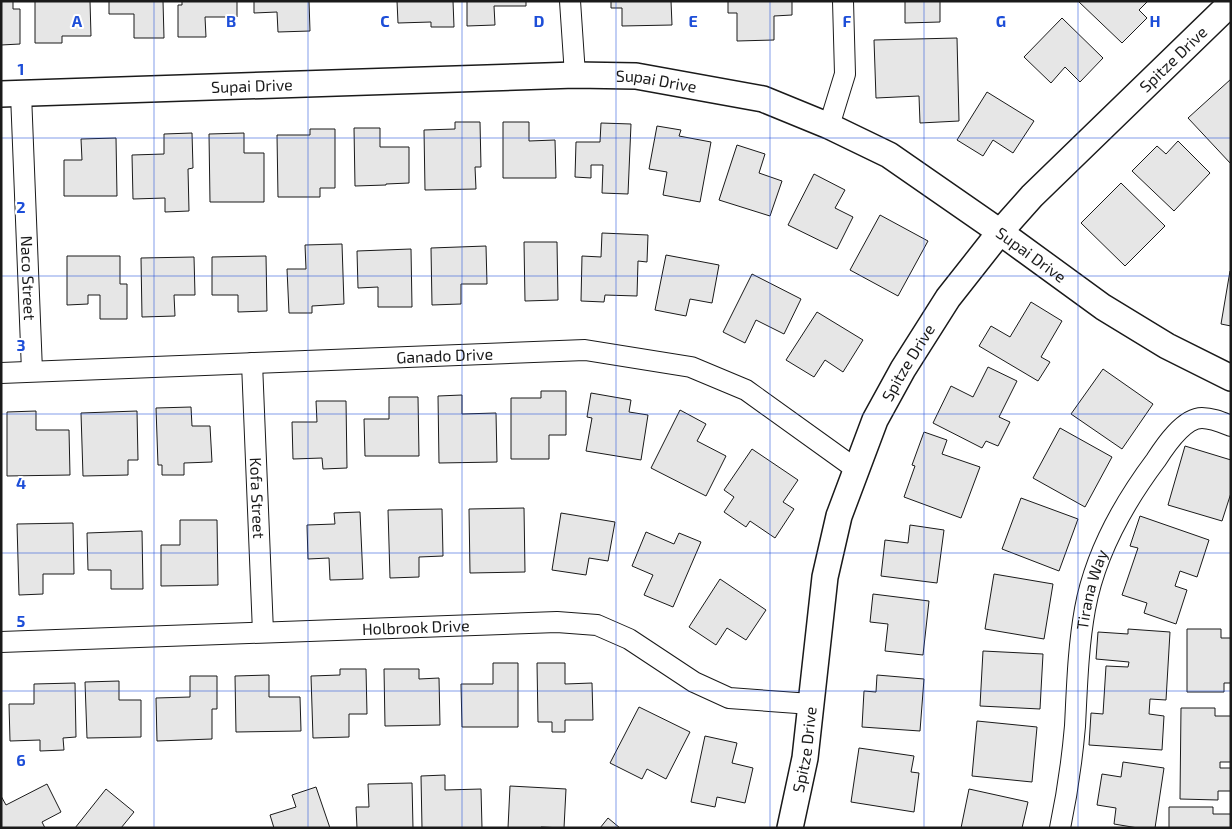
<svg xmlns="http://www.w3.org/2000/svg" width="1232" height="829" font-family="'Exo 2',sans-serif">
<style>
.building{fill:#e6e6e6;stroke:#1a1a1a}
.lines{fill:none;stroke-linecap:round;stroke-linejoin:round}
.minor-casing{stroke:#1a1a1a;stroke-width:22}
.tertiary-casing{stroke:#1a1a1a;stroke-width:28}
.minor{stroke:#fff;stroke-width:20}
.tertiary{stroke:#fff;stroke-width:25}
.grid{fill:none;stroke:#1d4ed8;stroke-width:1;stroke-opacity:0.55}
.labels{text-anchor:middle;stroke-width:4;stroke-linejoin:round;paint-order:stroke}
.street-label{font-size:16px;fill:#1a1a1a;stroke:#fff}
.grid-label{font-size:16px;text-anchor:middle;font-weight:bold;fill:#1d4ed8;stroke:#fff;stroke-width:4;stroke-linejoin:round;paint-order:stroke}
</style>
<rect width="100%" height="100%" fill="#fff"/>
<!-- building -->
<path class="building" d="M1 1H13V9H20V44L1 45Z
M35 1H90L91 36H62V43H35Z
M109 1H163L164 38H134V14H109Z
M182 1H237V17H205L206 37H178V5H182Z
M254 1H309L310 31 278 32 277 12 254 13Z
M397 1H453L454 27H431V22L398 23Z
M467 1H526V6H494L495 25 467 26Z
M611 1H671L672 25 622 26V8H611Z
M728 1H792V15L774 16V40L737 41V13H728Z
M905 1H940V22L905 23Z
M1078 1H1148L1139 10 1147 18 1122 43Z
M1062 18 1103 58 1080 82 1065 67 1051 83 1024 57Z
M957 38 959 121 920 123 919 96 876 98 874 40Z
M1231 79V164L1188 118Z
M987 92 1034 121 1013 153 993 140 983 156 957 140Z
M455 122H480L481 167H475L476 189 425 190 424 130 455 129Z
M503 122H529V141L555 140 556 178H503Z
M601 123 631 124 628 194 602 193 603 165H591V178L575 177 576 142H600Z
M657 126 681 130 679 136 711 142 700 202 663 195 667 172 649 169Z
M354 128H380V147H409V183L386 184V185L355 186Z
M310 129H335V188H320V197H278L277 135H310Z
M192 133 193 168 188 169 189 211 165 212V198L133 199 132 155 164 154V134Z
M244 133V153H264V202H210L209 134Z
M116 138 117 196H64V160H82L81 139Z
M1178 141 1210 173 1174 211 1132 171 1157 146 1166 154Z
M737 145 765 154 759 173 782 181 770 216 719 200Z
M814 174 845 190 835 208 853 217 837 249 788 225Z
M1121 183 1165 226 1125 266 1081 223Z
M880 215 928 241 898 296 850 270Z
M602 233 648 235 647 262 638 261 637 296 605 295 604 302 581 301 582 256 601 257Z
M524 242H557L558 300 525 301Z
M342 244 344 304 312 306V313H289L287 269H306L305 245Z
M486 246 487 284H461V304L432 305 431 248Z
M411 249 412 307H378V287L358 288 357 251Z
M666 255 719 265 712 303 690 299 686 316 655 310Z
M67 256H120V284H127V319H100V295H88V304L67 305Z
M266 256 267 311 238 312V295H212V257Z
M194 257 195 295H174L175 316 142 317 141 258Z
M1230 271H1231V326L1221 324Z
M752 274 801 299 784 334 756 320 745 343 723 332Z
M1031 302 1062 321 1041 357 1050 362 1038 381 979 346 991 326 1010 337Z
M817 312 863 340 843 372 825 360 814 377 786 360Z
M988 367 1017 381 999 417 1010 422 998 446 986 441 982 448 933 423 951 386 973 397Z
M1103 369 1153 404 1122 449 1071 414Z
M541 391H566V435H549V459H511V398H541Z
M591 393 631 400 629 412 648 415 641 460 586 451 592 418 587 417Z
M462 395V414L496 413 497 462 439 463 438 396Z
M389 397H418L419 456H365L364 419H389Z
M316 401H346L347 468 323 469 322 458 293 459 292 422H317Z
M191 407 192 426H210L212 462 184 463V475H162V465H158L156 408Z
M680 410 706 424 697 441 726 456 706 496 651 468Z
M36 411V430H69L70 475 7 476V412Z
M137 411 138 460H128V475L83 476 81 413Z
M1060 428 1112 457 1085 507 1033 478Z
M924 432 947 440 942 454 980 467 961 518 904 497 915 466 912 465Z
M1185 446 1231 460V493L1222 521 1168 505Z
M752 449 798 480 783 502 794 509 775 538 750 521 746 527 724 512 734 497 724 490Z
M1021 498 1078 519 1059 571 1002 549Z
M524 508 525 572 470 573 469 509Z
M442 509 443 556 419 557V577L390 578 388 510Z
M360 512 363 579 330 580 329 558 308 559 307 525 335 524 334 513Z
M561 513 615 522 608 561 589 558 586 575 552 570Z
M1140 516 1209 540 1197 577 1180 571 1175 586 1187 590 1176 624 1144 613 1147 603 1122 595 1138 548 1130 546Z
M180 520H217L218 585 161 586V545H180Z
M73 523 74 574H43V594L19 595 17 524Z
M910 525 944 530 937 583 881 576 885 540 908 543Z
M142 531 143 589H111V570H88L87 533Z
M646 532 674 544 679 533 701 542 673 607 644 595 653 575 632 566Z
M994 574 1053 584 1044 639 985 629Z
M720 579 766 610 746 640 727 628 716 645 689 627Z
M873 594 929 601 923 655 885 651 888 624 870 622Z
M1128 629 1170 632 1166 700 1150 699 1149 714 1164 716 1162 750 1089 745 1091 713 1103 714 1106 666 1128 667 1129 662 1096 659 1098 632 1128 634Z
M1187 629H1221V638H1231V683H1224V692H1187Z
M983 651 1043 654 1040 709 980 706Z
M493 663H518V727H462L461 684H493Z
M537 663H565V684L592 683 593 720H565V732H552V722H538Z
M340 669H366L367 714H349V737L313 738 311 676 340 675Z
M384 669H419V679L439 678 440 725 385 726Z
M269 675V697H300L301 731 236 732 235 676Z
M877 675 924 679 920 731 862 727 864 691 876 692Z
M190 676H217V709H212V739L157 741 156 698 190 697Z
M119 681V700H141V737L87 738 85 682Z
M75 683 76 737 63 738 64 750 40 751V740L10 741 9 704H34V684Z
M639 707 690 732 666 779 647 769 642 779 610 763Z
M1181 708H1215V716H1231V762H1220V768H1231V791H1218V800L1180 799Z
M977 721 1037 727 1032 782 972 776Z
M705 736 737 743 732 763 753 768 745 803 717 797 715 807 691 802Z
M859 748 914 756 911 772 919 773 914 812 851 802Z
M1123 762 1164 768 1155 828H1138L1114 824 1116 808 1097 805 1102 774 1121 777Z
M445 775V790L481 789 482 828H422L421 776Z
M412 783 413 828H357L356 807H369L368 784Z
M47 784 61 812 42 822 45 828H1V796L6 805Z
M510 786 566 789 564 828 541 827V828H508Z
M316 787 330 828H274L270 815 296 807 292 795Z
M106 789 134 812 121 828H75Z
M969 789 1028 802 1022 828H961Z
M1169 807H1213V814H1231V828H1169Z
M608 818 620 828H600Z"/>
<g class="lines">
<defs>
<g id="minor">
<path d="M570 1 575 75"/>
<path id="s1" d="M21 94 32 371"/>
<path d="M829 126 845 74 843 1"/>
<path id="s2" d="M252 363 263 632"/>
<path id="s3" d="M1 373 585 350 691 367 746 390 856 469"/>
<path id="s4" d="M1 642 557 622 597 625 629 639 694 682 729 698 811 704"/>
<path id="s5" d="M1060 828C1067 795 1072 760 1075 726 1077 687 1078 648 1085 609 1095 554 1123 504 1156 460 1165 446 1184 418 1202 418 1212 418 1221 422 1231 426"/>
</g>
<g id="tertiary">
<path id="s6" d="M1 94 575 75 636 76 763 99 829 126 889 155 1000 232 1103 307 1167 346 1231 378"/>
<path id="s7" d="M790 828 805 758 825 577 839 516 875 420 903 369 948 298 1000 232 1032 196 1231 3"/>
</g>
</defs>
<!-- minor casing -->
<use href="#minor" class="minor-casing"/>
<!-- tertiary casing -->
<use href="#tertiary" class="tertiary-casing"/>
<!-- minor -->
<use href="#minor" class="minor"/>
<!-- tertiary -->
<use href="#tertiary" class="tertiary"/>
</g>
<!-- grid -->
<path class="grid" d="M154 1V828M308 1V828M462 1V828M616 1V828M770 1V828M924 1V828M1078 1V828M1 138H1231M1 276H1231M1 414H1231M1 553H1231M1 691H1231"/>
<g class="labels">
<!-- street labels -->
<g class="street-label">
<text dy="6" stroke="none"><textPath href="#s7" startOffset="890">Spitze Drive</textPath></text>
<text dy="6" stroke="none"><textPath href="#s6" startOffset="656">Supai Drive</textPath></text>
<text dy="6" stroke="none"><textPath href="#s6" startOffset="251">Supai Drive</textPath></text>
<text dy="6" stroke="none"><textPath href="#s6" startOffset="1076">Supai Drive</textPath></text>
<text dy="6" stroke="none"><textPath href="#s1" startOffset="184">Naco Street</textPath></text>
<text dy="6" stroke="none"><textPath href="#s3" startOffset="444">Ganado Drive</textPath></text>
<text dy="6" stroke="none"><textPath href="#s7" startOffset="485">Spitze Drive</textPath></text>
<text dy="6" stroke="none"><textPath href="#s2" startOffset="135">Kofa Street</textPath></text>
<text dy="6" stroke="none"><textPath href="#s5" startOffset="241">Tirana Way</textPath></text>
<text dy="6" stroke="none"><textPath href="#s4" startOffset="415">Holbrook Drive</textPath></text>
<text dy="6" stroke="none"><textPath href="#s7" startOffset="80">Spitze Drive</textPath></text>
</g>
</g>
<g class="grid-label">
<text x="77" y="27">A</text>
<text x="231" y="27">B</text>
<text x="385" y="27">C</text>
<text x="539" y="27">D</text>
<text x="693" y="27">E</text>
<text x="847" y="27">F</text>
<text x="1001" y="27">G</text>
<text x="1155" y="27">H</text>
<text x="21" y="75">1</text>
<text x="21" y="213">2</text>
<text x="21" y="351">3</text>
<text x="21" y="489">4</text>
<text x="21" y="627">5</text>
<text x="21" y="766">6</text>
</g>
<!-- border -->
<rect width="1232" height="829" fill="none" stroke="#1a1a1a" stroke-width="5"/>
</svg>
